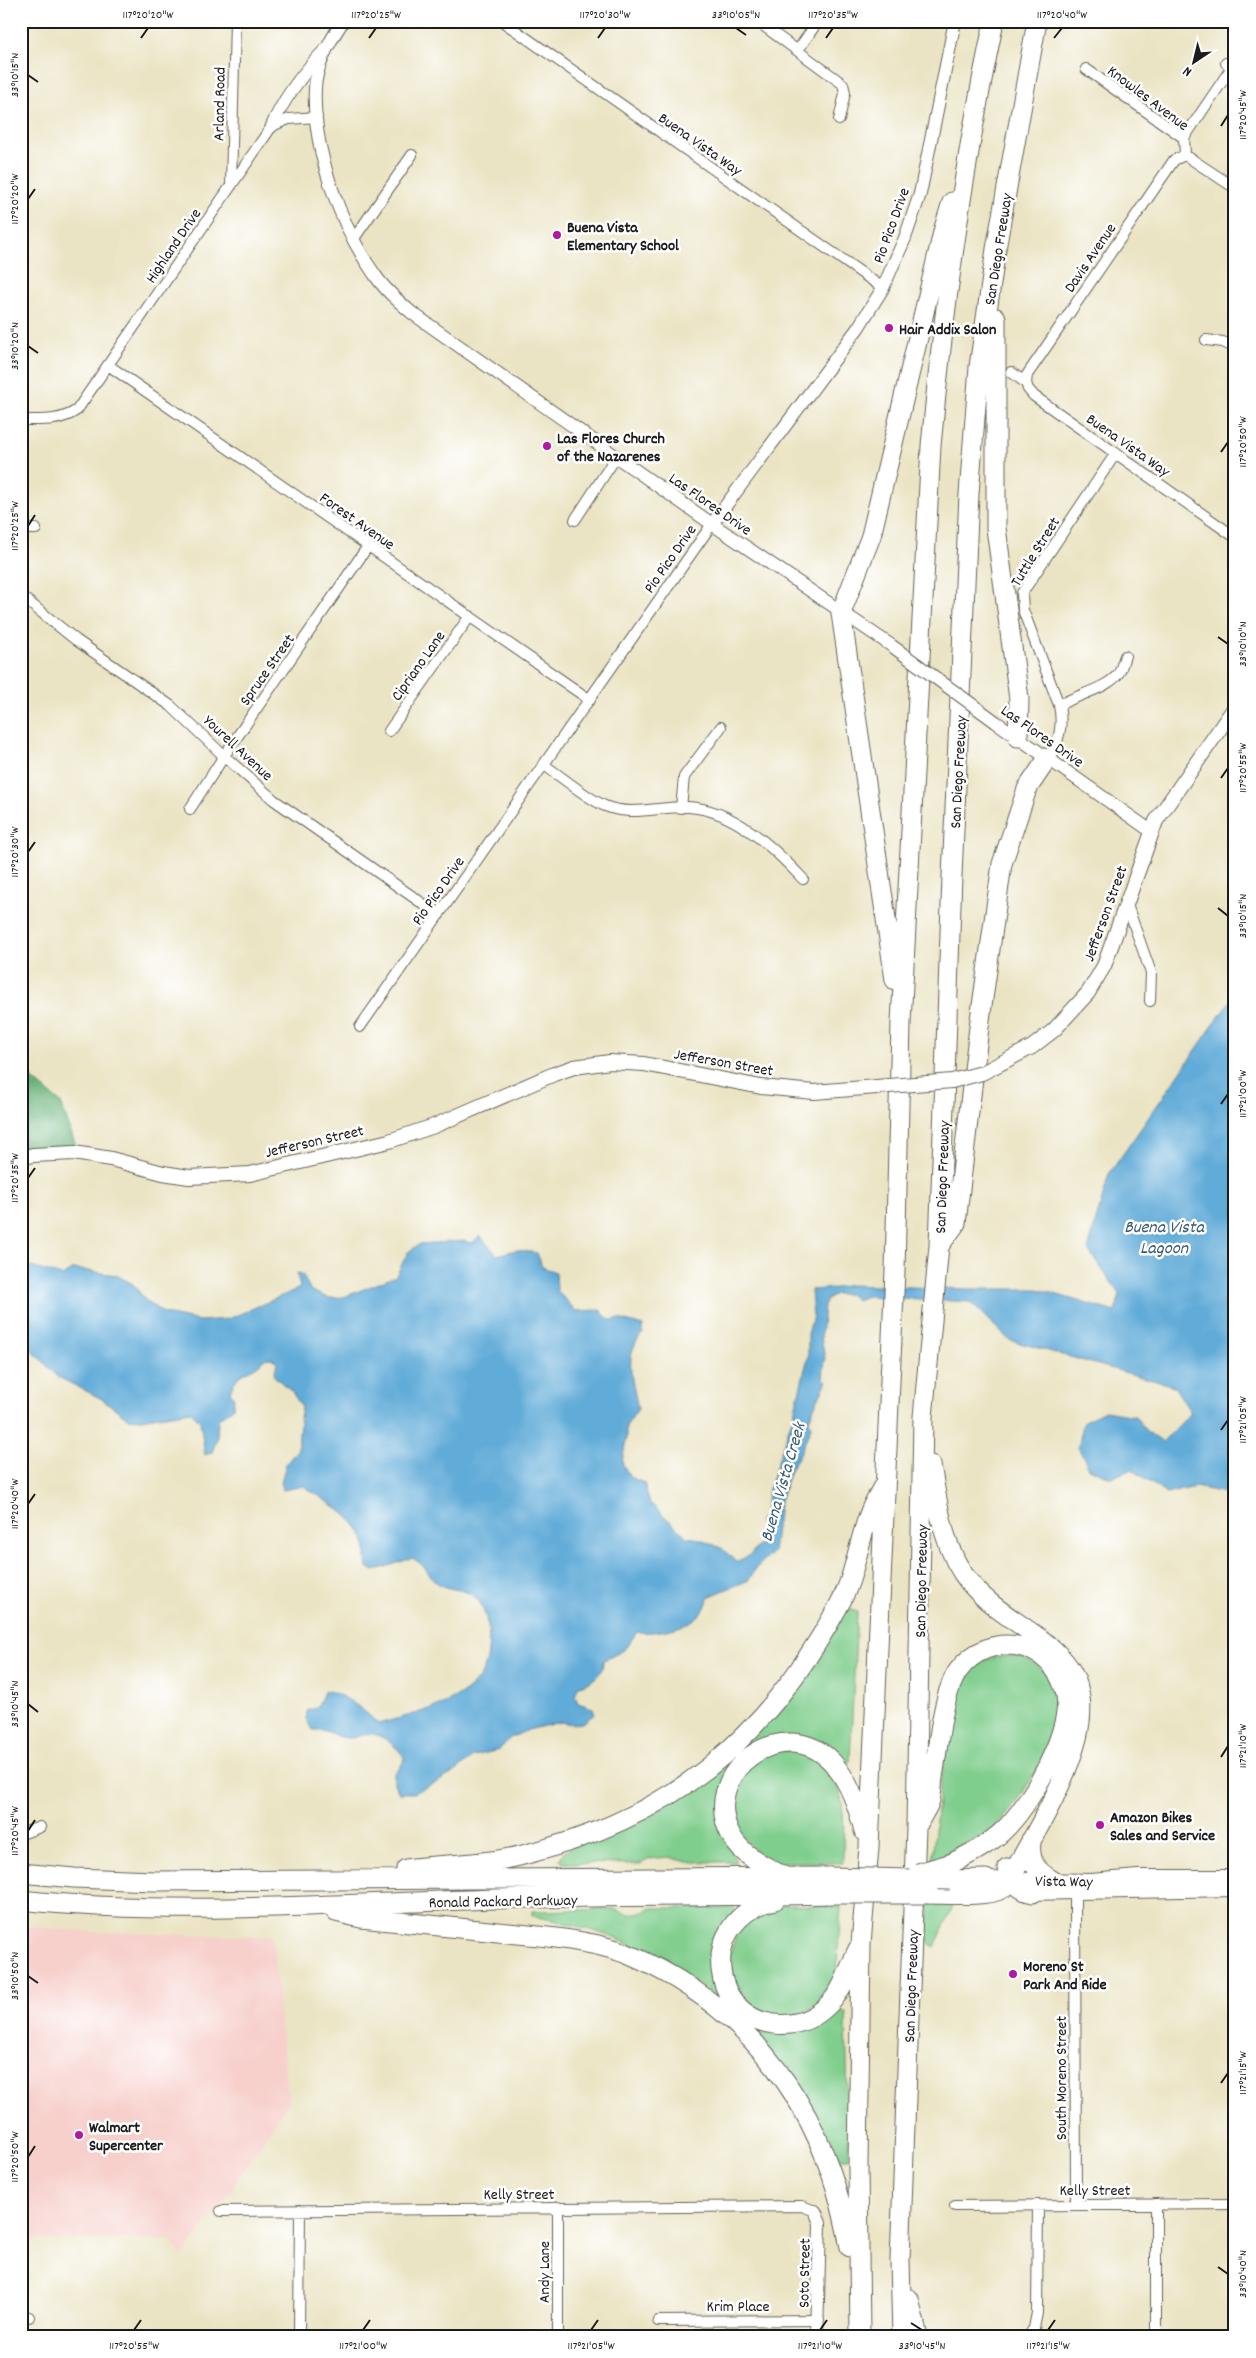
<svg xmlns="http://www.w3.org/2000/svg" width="1256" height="2358" font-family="Dekko,sans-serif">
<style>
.built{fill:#f7d0cc}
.green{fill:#80ce8d;stroke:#4e7554}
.forest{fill:#68b178;stroke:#42664a}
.water{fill:#60abd8;stroke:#3e647a}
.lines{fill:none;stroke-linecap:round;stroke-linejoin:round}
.minor-casing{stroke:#646257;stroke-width:12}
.tertiary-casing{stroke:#646257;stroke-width:14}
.secondary-casing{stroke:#646257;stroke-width:16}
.motorway-casing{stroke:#646257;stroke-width:21}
.minor{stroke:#fff;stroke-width:10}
.tertiary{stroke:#fff;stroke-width:12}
.secondary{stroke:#fff;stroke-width:14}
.motorway{stroke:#fff;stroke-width:19}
.tertiary-bridge-casing{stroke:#646257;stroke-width:14;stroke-linecap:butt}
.secondary-bridge-casing{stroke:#646257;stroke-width:16;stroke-linecap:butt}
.motorway-bridge-casing{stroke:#646257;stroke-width:21;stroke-linecap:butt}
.tertiary-bridge{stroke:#fff;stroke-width:12}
.secondary-bridge{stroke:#fff;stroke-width:14}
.motorway-bridge{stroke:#fff;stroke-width:19}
.ticks{fill:none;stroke:#1c1c1c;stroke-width:2}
.poi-dot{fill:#b5179e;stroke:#fff;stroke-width:2}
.labels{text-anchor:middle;stroke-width:5;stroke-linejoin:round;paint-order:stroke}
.street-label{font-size:16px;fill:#1c1c1c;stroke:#fff}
.poi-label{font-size:16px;font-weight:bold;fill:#1c1c1c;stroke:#fff;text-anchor:start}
.water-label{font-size:18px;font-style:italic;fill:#3b5c71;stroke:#fff}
.neatline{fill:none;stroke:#1c1c1c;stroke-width:2}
.ticks-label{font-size:12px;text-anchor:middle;fill:#1c1c1c}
</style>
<rect width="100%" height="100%" fill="#fff"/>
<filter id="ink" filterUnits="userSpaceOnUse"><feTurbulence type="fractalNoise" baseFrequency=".02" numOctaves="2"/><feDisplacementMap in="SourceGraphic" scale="10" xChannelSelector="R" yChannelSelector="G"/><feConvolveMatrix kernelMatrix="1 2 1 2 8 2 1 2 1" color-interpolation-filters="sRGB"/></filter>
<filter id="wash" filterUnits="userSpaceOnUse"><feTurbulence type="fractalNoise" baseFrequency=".0096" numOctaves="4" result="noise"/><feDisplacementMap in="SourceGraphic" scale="20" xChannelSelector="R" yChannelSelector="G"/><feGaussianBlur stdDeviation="1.12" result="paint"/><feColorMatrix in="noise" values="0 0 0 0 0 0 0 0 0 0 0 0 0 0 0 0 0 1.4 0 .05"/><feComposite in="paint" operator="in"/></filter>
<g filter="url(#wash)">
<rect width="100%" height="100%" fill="#ebe4c4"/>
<!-- built -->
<path class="built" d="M21 1926 92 1932 272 1937 288 2102 223 2202 182 2257 171 2240 21 2239Z"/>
<!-- green -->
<path class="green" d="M846 1608 857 1612 850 1761 845 1767 812 1743 735 1761 730 1848 736 1862H687L669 1857 650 1859 640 1864 563 1863 560 1859 563 1853 768 1722C802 1692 825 1648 846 1608Z
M1008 1656C1022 1656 1036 1661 1045 1673 1052 1683 1058 1695 1057 1708 1056 1741 1019 1807 994 1828 982 1838 964 1846 950 1852L945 1905 953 1906 935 1947 927 1942C931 1871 935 1800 950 1730 953 1713 955 1691 966 1676 977 1661 990 1657 1008 1656Z
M775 1750C785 1751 801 1750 810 1754 851 1775 843 1825 843 1863L774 1862 763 1858 738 1833 731 1802 743 1770Z
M793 1905 841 1907 836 1979 820 2004 796 2016 764 2015 736 1994 727 1964 739 1926 778 1906Z
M648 1908H735L722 1992 715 1996C697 1984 679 1970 660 1960 621 1937 576 1924 532 1916V1911L615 1909C624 1915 641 1917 648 1908Z
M834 2011 846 2012 849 2159H835L757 2034 762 2028 784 2033Z"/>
<!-- forest -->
<path class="forest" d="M21 1069 61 1103 76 1146 32 1148 21 1151Z"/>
<!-- water -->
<path class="water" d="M1235 994V1495L1195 1487 1166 1494 1132 1469 1111 1478 1089 1468 1078 1447 1084 1421 1105 1411 1135 1416 1147 1432 1162 1442 1191 1413 1174 1386 1009 1340 970 1302 867 1296 857 1300 849 1294H835L827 1299 824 1306 821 1336 825 1359 823 1378 827 1381 814 1407 809 1420 811 1427 800 1454 791 1468 779 1504 773 1552 756 1568 749 1580 708 1597C706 1626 661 1634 637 1632L624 1650 603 1661C603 1677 591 1681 578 1687L575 1695 578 1703 593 1708 595 1714 582 1723 572 1724 560 1722 528 1730 510 1738 499 1750 474 1756 458 1770 441 1780 414 1793H399L394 1784V1773L400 1768 405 1758C397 1747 381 1732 366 1734 360 1735 353 1739 347 1738 332 1737 332 1729 313 1730L306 1720 307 1711 317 1707 325 1690C347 1696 362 1708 378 1724 409 1715 466 1704 482 1673 488 1662 488 1651 489 1639 489 1628 485 1608 477 1599 467 1587 449 1592 436 1582 426 1573 427 1566 412 1558L374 1571 367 1567C365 1558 367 1547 364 1539 355 1516 324 1500 304 1486L283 1490 281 1482 286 1464 298 1449 301 1406 292 1392 274 1376 277 1362 271 1358 264 1359C253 1375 239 1366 230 1392L234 1398 233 1408 218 1419 217 1439 212 1452 205 1455 200 1421 190 1411 141 1419 128 1418 102 1399 58 1377 32 1351 21 1336V1264L62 1276 74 1269 116 1275 133 1284 147 1302 165 1314 200 1321 228 1319 300 1288 297 1273 302 1274 311 1291 329 1298 344 1297 396 1276 408 1252 420 1244 465 1241 472 1243 480 1236 497 1255 516 1250 537 1253 542 1267 556 1272 557 1291 576 1311 600 1310 610 1320 619 1319 643 1326V1333C622 1355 633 1381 638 1409L626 1426V1440L622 1463 630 1477 644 1483 650 1503 687 1537 701 1539 723 1549 736 1562 750 1555 762 1542 759 1520 764 1515 769 1488 794 1413 808 1357V1334L813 1316 811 1290 836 1288 849 1285 970 1289H1038L1115 1312 1120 1294 1088 1250 1109 1174Z"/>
</g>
<g filter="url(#ink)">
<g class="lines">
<defs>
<path id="minor" d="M502 21 883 288
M757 21 843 84 845 93 839 120
M798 50 818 21
M1086 69 1184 138 1185 155 1235 188
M1184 138 1232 67 1226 63
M231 186 235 21
M353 240 412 155
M1206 340 1223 342 1235 348
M108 365 590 700
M1011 372 1026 383 1028 389 1034 396 1235 537
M1026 383 1027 375 1174 160 1185 155
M21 420C41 420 60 422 77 410L272 126 289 119 317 117
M575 520 616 457
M21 529H36
M21 596 76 640 171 706 224 756 274 800 439 915
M1059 705C1076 695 1111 688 1120 671 1122 666 1123 661 1125 656
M389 731 470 616
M1048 758C1060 741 1063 725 1059 705L1023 610 1022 593 1116 453
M544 765C561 776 586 798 605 806 632 817 660 806 688 807 733 809 774 848 803 879
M681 808 684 777 721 727
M190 809 224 756 368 546
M1127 905 1151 973 1150 1001
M360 1027 712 524
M21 1834 40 1827
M1075 1892 1076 2204
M955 2206 1235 2204
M558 2207V2337
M221 2211 802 2206 815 2211
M21 2317H29
M658 2321 819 2320
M299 2337 300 2210
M1028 2337 1034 2328 1037 2313 1038 2205
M1156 2337V2204"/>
<path id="tertiary" d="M343 21C331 39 316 66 315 88 312 148 340 226 375 275 385 290 399 302 412 313L712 524 892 646
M272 126C284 97 302 74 324 51
M712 524 858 328 883 288 905 238 920 194 955 21
M996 722 1151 831
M815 2211 820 2223 817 2337"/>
<path id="secondary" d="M1032 1047 1054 1030 1088 993 1104 966 1156 821 1235 707
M21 1158 33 1155 74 1153 111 1159 163 1173 189 1177 250 1174 389 1141 434 1126 554 1074 574 1067 610 1062 644 1064 761 1087 814 1092 864 1088
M986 1879 1091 1881 1138 1877H1235
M1024 1893 1235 1889"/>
<path id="motorway" d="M996 318V528L1019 699 1018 737
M895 980 841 613 871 536 944 228 952 202
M939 1246 956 1223 979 1027 1002 864 1027 789 1048 758
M918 1824C921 1817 926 1810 929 1803 932 1796 932 1786 933 1777 938 1749 942 1694 958 1671 988 1629 1051 1640 1065 1690 1076 1727 1030 1806 1003 1831 988 1845 970 1854 952 1863
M1031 1840C1029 1860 1034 1870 1052 1880
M1007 1868C1009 1882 1020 1890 1033 1893
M406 1869C443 1864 482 1865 519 1856 671 1819 765 1741 839 1605 855 1577 858 1542 870 1512 873 1504 878 1496 882 1488
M21 1873 74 1878 154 1881 830 1877
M783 1876C764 1866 743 1856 732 1837 696 1774 784 1709 833 1763 850 1783 858 1807 864 1831
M950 1880 986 1879
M929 1894C947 1894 995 1898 1006 1886 1031 1840 1064 1788 1077 1738 1100 1645 1016 1638 970 1583 943 1551 938 1505 931 1465
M21 1900C160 1915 301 1906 440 1901 570 1895 700 1897 830 1894
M775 1900C691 1919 711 2032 790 2024 806 2022 819 2015 830 2003 843 1990 850 1966 858 1949
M336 1912 361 1918C410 1923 459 1928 508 1933 542 1936 596 1941 627 1954 724 1994 796 2072 830 2170 839 2195 845 2221 850 2247
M909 2299 918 2337
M860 2337 858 2166 861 1944 869 1847 895 1271 901 1023 931 446C944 303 964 161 994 21
M902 2337 900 2260 916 1828 923 1417 939 1246 952 876 969 494 979 367 996 249 1037 21"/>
</defs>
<!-- minor casing -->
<use href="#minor" class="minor-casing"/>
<!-- tertiary casing -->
<use href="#tertiary" class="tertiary-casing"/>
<!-- secondary casing -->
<use href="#secondary" class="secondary-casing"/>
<!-- motorway casing -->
<use href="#motorway" class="motorway-casing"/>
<!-- minor -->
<use href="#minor" class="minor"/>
<!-- tertiary -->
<use href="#tertiary" class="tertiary"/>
<!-- secondary -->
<use href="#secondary" class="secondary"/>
<!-- motorway -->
<use href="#motorway" class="motorway"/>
<defs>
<path id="tertiary-bridge" d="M892 646 996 722"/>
<path id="secondary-bridge" d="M864 1088 952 1081 982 1073 1032 1047"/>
<path id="motorway-bridge" d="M918 1873 952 1863
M830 1877 950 1880
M830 1894H929"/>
</defs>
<!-- tertiary-bridge casing -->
<use href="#tertiary-bridge" class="tertiary-bridge-casing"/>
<!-- secondary-bridge casing -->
<use href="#secondary-bridge" class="secondary-bridge-casing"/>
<!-- motorway-bridge casing -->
<use href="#motorway-bridge" class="motorway-bridge-casing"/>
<!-- tertiary-bridge -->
<use href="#tertiary-bridge" class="tertiary-bridge"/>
<!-- secondary-bridge -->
<use href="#secondary-bridge" class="secondary-bridge"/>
<!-- motorway-bridge -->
<use href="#motorway-bridge" class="motorway-bridge"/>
</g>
</g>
<!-- ticks -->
<path class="ticks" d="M736 28 746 35M141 38 148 28M369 38 376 28M598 38 605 28M826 38 833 28M1054 38 1062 28M28 75 38 82M1221 126 1228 115M28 199 35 189M28 346 38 353M1221 452 1228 442M28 526 35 515M1218 637 1228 644M1221 778 1228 768M28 852 35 842M1218 908 1228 916M1221 1104 1228 1094M28 1178 35 1168M1221 1430 1228 1420M28 1504 35 1494M28 1704 38 1712M1221 1757 1228 1746M28 1831 35 1820M28 1976 38 1983M1221 2083 1228 2073M28 2157 35 2146M1218 2267 1228 2274M911 2323 922 2330M134 2330 141 2320M363 2330 370 2320M591 2330 598 2320M820 2330 827 2320M1048 2330 1055 2320"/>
<!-- markers -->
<g class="poi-dot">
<circle cx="557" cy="235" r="5"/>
<circle cx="889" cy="328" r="5"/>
<circle cx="547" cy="446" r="5"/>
<circle cx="1100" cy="1825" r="5"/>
<circle cx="1013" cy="1974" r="5"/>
<circle cx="79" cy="2135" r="5"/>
</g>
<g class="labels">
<!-- street labels -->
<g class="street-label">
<text transform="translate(1149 97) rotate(37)" y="6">Knowles Avenue</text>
<text transform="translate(218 104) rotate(-89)" y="6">Arland Road</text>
<text transform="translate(701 143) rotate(35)" y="6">Buena Vista Way</text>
<text transform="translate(890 225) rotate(-70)" y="6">Pio Pico Drive</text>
<text transform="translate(172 245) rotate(-56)" y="6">Highland Drive</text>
<text transform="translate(997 249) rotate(-81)" y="6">San Diego Freeway</text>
<text transform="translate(1089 257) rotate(-56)" y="6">Davis Avenue</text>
<text transform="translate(1129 444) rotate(35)" y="6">Buena Vista Way</text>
<text transform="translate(711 503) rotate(35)" y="6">Las Flores Drive</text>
<text transform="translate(358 520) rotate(35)" y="6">Forest Avenue</text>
<text transform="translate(1034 551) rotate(-58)" y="6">Tuttle Street</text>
<text transform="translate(669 558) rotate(-55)" y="6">Pio Pico Drive</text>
<text transform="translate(417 665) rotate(-55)" y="6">Cipriano Lane</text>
<text transform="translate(266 669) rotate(-55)" y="6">Spruce Street</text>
<text transform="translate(1043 735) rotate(35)" y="6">Las Flores Drive</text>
<text transform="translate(239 747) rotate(43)" y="6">Yourell Avenue</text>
<text transform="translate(957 772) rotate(-87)" y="6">San Diego Freeway</text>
<text transform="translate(437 890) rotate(-55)" y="6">Pio Pico Drive</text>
<text transform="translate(1104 913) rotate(-70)" y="6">Jefferson Street</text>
<text transform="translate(724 1061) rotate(10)" y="6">Jefferson Street</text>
<text transform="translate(314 1140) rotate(-13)" y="6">Jefferson Street</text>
<text transform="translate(941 1177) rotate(-88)" y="6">San Diego Freeway</text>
<text transform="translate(920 1581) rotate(-89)" y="6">San Diego Freeway</text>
<text transform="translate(1064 1880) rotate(1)" y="6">Vista Way</text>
<text transform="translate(503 1900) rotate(-1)" y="6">Ronald Packard Parkway</text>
<text transform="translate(910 1986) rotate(-88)" y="6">San Diego Freeway</text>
<text transform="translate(1060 2078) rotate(-90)" y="6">South Moreno Street</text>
<text x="1095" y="2195">Kelly Street</text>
<text x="519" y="2199">Kelly Street</text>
<text transform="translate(543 2272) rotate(-90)" y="6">Andy Lane</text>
<text transform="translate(803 2273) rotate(-89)" y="6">Soto Street</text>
<text x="738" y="2311">Krim Place</text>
</g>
<!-- poi labels -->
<g class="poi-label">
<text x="567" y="232">Buena Vista<tspan x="567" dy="18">Elementary School</tspan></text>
<text x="899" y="334">Hair Addix Salon</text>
<text x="557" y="443">Las Flores Church<tspan x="557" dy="18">of the Nazarenes</tspan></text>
<text x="1110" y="1822">Amazon Bikes<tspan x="1110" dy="18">Sales and Service</tspan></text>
<text x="1023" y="1971">Moreno St<tspan x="1023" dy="18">Park And Ride</tspan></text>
<text x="89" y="2132">Walmart<tspan x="89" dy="18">Supercenter</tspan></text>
</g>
<!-- water labels -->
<g class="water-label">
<text x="1164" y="1232">Buena Vista<tspan x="1164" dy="21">Lagoon</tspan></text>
<text transform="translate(782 1482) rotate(-74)" y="6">Buena Vista Creek</text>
</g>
</g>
<!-- margin -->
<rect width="1256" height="2358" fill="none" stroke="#fff" stroke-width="55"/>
<!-- north arrow -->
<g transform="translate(1194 62) rotate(215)" stroke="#ffffff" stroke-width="4" paint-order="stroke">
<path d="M0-4L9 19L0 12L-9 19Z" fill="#1c1c1c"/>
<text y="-8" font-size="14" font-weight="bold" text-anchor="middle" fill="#1c1c1c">N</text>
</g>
<rect x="28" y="28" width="1200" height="2302" class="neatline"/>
<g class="ticks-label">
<text x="148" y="18">117°20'20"W</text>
<text x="376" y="18">117°20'25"W</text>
<text x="605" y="18">117°20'30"W</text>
<text x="736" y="18">33°10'05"N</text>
<text x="833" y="18">117°20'35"W</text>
<text x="1062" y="18">117°20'40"W</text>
<text transform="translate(14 75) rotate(-90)" y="4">33°10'15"N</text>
<text transform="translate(1242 115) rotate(-90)" y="4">117°20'45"W</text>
<text transform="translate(14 199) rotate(-90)" y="4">117°20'20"W</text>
<text transform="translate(14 346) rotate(-90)" y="4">33°10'20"N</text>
<text transform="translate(1242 442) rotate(-90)" y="4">117°20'50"W</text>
<text transform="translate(14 526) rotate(-90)" y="4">117°20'25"W</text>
<text transform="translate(1242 644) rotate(-90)" y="4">33°10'10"N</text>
<text transform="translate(1242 768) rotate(-90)" y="4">117°20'55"W</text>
<text transform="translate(14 852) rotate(-90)" y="4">117°20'30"W</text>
<text transform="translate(1242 916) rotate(-90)" y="4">33°10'15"N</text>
<text transform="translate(1242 1094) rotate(-90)" y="4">117°21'00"W</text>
<text transform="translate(14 1178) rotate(-90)" y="4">117°20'35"W</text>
<text transform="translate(1242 1420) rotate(-90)" y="4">117°21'05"W</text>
<text transform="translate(14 1504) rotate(-90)" y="4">117°20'40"W</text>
<text transform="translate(14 1704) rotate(-90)" y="4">33°10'45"N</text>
<text transform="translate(1242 1746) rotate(-90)" y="4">117°21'10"W</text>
<text transform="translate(14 1831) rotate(-90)" y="4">117°20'45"W</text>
<text transform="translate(14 1976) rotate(-90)" y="4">33°10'50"N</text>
<text transform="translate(1242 2073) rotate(-90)" y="4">117°21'15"W</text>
<text transform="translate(14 2157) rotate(-90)" y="4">117°20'50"W</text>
<text transform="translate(1242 2274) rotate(-90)" y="4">33°10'40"N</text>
<text x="134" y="2349">117°20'55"W</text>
<text x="363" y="2349">117°21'00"W</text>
<text x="591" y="2349">117°21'05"W</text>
<text x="820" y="2349">117°21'10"W</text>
<text x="922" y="2349">33°10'45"N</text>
<text x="1048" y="2349">117°21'15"W</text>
</g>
</svg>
